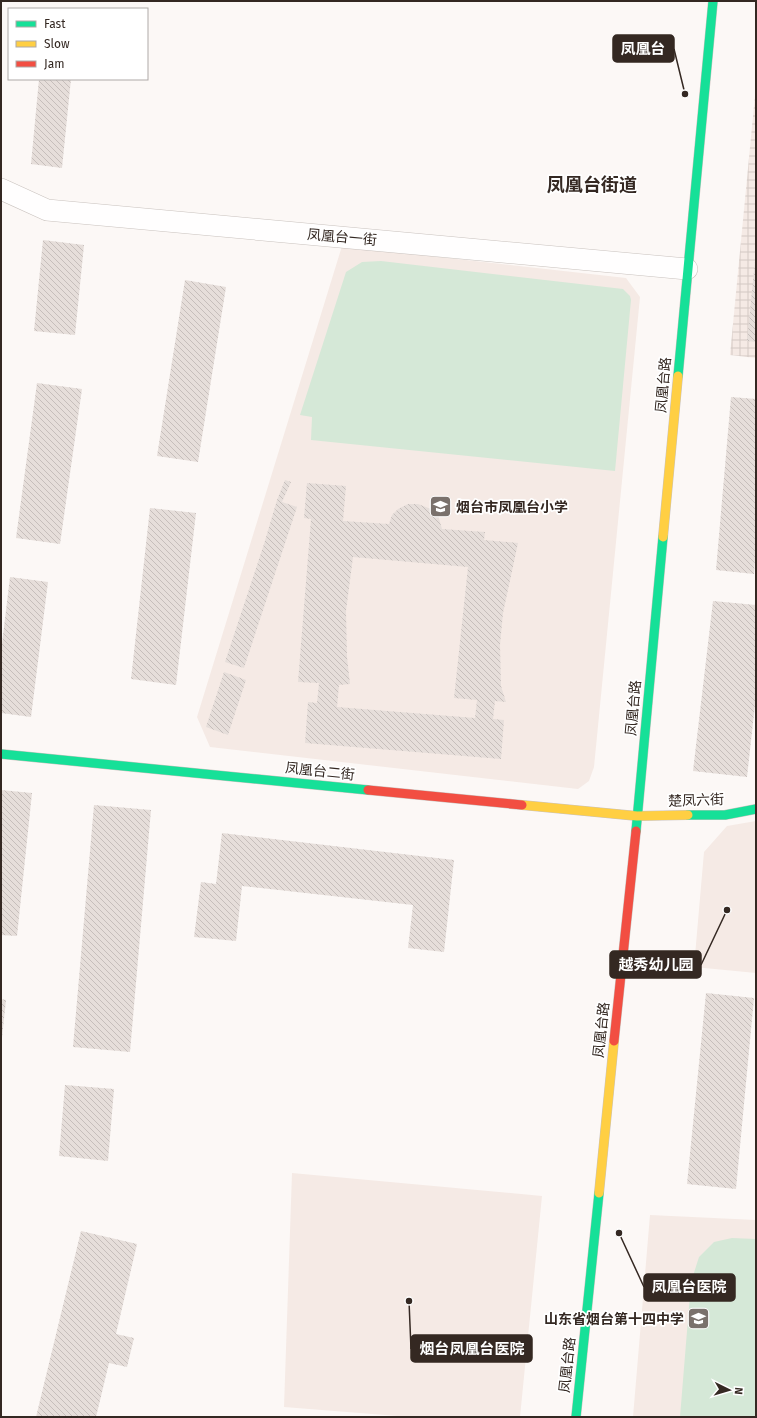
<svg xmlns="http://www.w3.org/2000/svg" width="757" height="1418" font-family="'Fira Sans','Noto Sans SC',sans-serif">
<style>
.built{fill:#f5eae5}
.industrial{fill:url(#industrial-grid)}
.garden{fill:#d5e8d7}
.building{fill:url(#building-back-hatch);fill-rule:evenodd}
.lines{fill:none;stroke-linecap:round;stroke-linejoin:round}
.street-casing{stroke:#c9c2be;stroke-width:22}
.fast-casing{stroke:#c9c2be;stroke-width:10}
.slow-casing{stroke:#c9c2be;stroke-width:10}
.jam-casing{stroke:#c9c2be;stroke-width:10}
.street{stroke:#fffefe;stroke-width:21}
.fast{stroke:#16e098;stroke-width:9}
.slow{stroke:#ffcf43;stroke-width:9}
.jam{stroke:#f24e42;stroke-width:9}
.labels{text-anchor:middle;stroke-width:3.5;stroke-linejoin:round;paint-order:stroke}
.street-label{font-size:14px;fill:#342822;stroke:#fff}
.poi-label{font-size:14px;font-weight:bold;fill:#342822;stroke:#fff;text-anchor:start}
.district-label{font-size:18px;font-weight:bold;fill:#342822;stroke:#fff}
.leader{fill:none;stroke:#342822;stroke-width:1.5}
.callout-dot{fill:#342822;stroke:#fff;stroke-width:1.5}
.callout{fill:#342822;stroke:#342822;stroke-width:1.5}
.callout-label{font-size:15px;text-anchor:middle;font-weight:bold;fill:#fff}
</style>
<defs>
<pattern id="industrial-grid" width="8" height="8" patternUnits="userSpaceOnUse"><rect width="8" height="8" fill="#f5eae5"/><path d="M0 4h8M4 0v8" fill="none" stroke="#d3c9c4"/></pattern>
<pattern id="building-back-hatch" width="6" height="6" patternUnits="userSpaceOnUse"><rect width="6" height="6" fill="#e6deda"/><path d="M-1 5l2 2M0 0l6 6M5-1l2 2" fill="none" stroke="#c6bebb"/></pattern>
</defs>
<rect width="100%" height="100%" fill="#fcf8f6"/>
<!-- built -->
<path class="built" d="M342 246 626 278 640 297 594 767 589 781 578 789 210 747 197 717Z
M756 821V973L694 967 704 852 727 826Z
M292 1173 542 1196 520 1417H410L284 1407Z
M650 1215 756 1220V1417H633Z"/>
<!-- industrial -->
<path class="industrial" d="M756 85V358L730 355Z"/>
<!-- garden -->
<path class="garden" d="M381 261 623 289 630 296 631 300 615 471 311 440 312 417 300 415 346 272 362 262Z
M732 1238 756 1239V1417H680L691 1282 699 1257 714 1242Z"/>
<!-- building -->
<path class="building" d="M39 79H71L62 168 31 164Z
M43 240 84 245 75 335 34 331Z
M755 261H756V342L747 341Z
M185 280 226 287 198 462 157 456Z
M37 383 82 389 60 544 16 538Z
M731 397 756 399V546L754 574 716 570Z
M285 480 291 482 282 502 297 507 244 668 225 662 264 544 277 500Z
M307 483 346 486 343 521 389 524 392 515 398 509 408 504H418L431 509 438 515 442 529 485 532 484 540 518 543 503 613 500 645 501 686 506 702 495 701 493 719 504 720 501 759 305 743 308 702 317 703 319 683 298 682 311 519 304 518ZM353 557 468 567 454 698 477 700 475 718 337 707 339 685 350 684 347 657 346 611Z
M150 508 196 513 176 685 131 679Z
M10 577 48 582 31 717 1 713V652Z
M713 601 756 605V696L747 777 693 771Z
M224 672 246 680 228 735 206 727Z
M1 790 32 793 17 936 1 935Z
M94 805 151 810 130 1052 73 1047Z
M222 833 454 860 444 952 408 948 413 905 242 886 236 941 194 937 201 882 216 884Z
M706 993 754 998 736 1189 687 1184Z
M1 999 6 1000 2 1038H1Z
M65 1085 114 1089 108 1161 59 1156Z
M81 1231 137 1244 116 1334 134 1338 127 1367 109 1363 96 1417H36Z"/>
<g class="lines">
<defs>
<path id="street" d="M1 189 47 210 687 269"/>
<path id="fast" d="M678 376 713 1
M1 754 368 790
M688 815H725L756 809
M636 831 663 537
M576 1417 599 1193"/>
<path id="slow" d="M663 537 678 376
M522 805 637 816 688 815
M599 1193 614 1041"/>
<path id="jam" d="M368 790 522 805
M614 1041 636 831"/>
</defs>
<!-- street casing -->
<use href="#street" class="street-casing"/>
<!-- fast casing -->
<use href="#fast" class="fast-casing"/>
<!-- slow casing -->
<use href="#slow" class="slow-casing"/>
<!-- jam casing -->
<use href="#jam" class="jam-casing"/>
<!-- street -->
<use href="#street" class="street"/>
<!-- fast -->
<use href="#fast" class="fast"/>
<!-- slow -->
<use href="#slow" class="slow"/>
<!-- jam -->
<use href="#jam" class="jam"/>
</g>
<!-- icons -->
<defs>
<symbol id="school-square" viewBox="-11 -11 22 22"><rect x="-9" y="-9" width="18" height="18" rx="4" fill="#7a716c" stroke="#fff"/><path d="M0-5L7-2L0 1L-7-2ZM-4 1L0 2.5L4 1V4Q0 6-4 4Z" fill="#fff"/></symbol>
</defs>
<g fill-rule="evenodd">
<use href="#school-square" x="428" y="494" width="25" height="25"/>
<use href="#school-square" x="686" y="1306" width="25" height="25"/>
</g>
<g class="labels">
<!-- street labels -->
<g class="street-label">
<text transform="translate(342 237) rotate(5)" y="5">凤凰台一街</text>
<text transform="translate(663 385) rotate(-85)" y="5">凤凰台路</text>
<text transform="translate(633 708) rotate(-85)" y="5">凤凰台路</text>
<text transform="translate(320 771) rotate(6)" y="5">凤凰台二街</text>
<text transform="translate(696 800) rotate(-2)" y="5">楚凤六街</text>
<text transform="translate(601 1030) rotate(-84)" y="5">凤凰台路</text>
<text transform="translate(567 1365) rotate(-84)" y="5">凤凰台路</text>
</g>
<!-- poi labels -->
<g class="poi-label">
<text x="456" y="512">烟台市凤凰台小学</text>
<text x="684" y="1324" text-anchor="end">山东省烟台第十四中学</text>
</g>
<!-- district labels -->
<g class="district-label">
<text x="592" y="191">凤凰台街道</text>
</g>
</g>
<!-- callouts -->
<path class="leader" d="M685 94L674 49M727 910L701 965M619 1233L644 1287M409 1301L411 1349"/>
<g class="callout-dot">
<circle cx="685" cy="94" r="4"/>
<circle cx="727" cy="910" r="4"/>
<circle cx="619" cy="1233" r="4"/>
<circle cx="409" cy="1301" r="4"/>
</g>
<g class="callout">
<rect x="613" y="35" width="61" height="27" rx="4"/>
<rect x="610" y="951" width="91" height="27" rx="4"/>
<rect x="644" y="1274" width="91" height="27" rx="4"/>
<rect x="411" y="1335" width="121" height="27" rx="4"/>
</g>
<g class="callout-label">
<text x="643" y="54">凤凰台</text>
<text x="656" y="970">越秀幼儿园</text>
<text x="689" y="1292">凤凰台医院</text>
<text x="472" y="1354">烟台凤凰台医院</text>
</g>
<!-- border -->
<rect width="757" height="1418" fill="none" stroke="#342822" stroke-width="4"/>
<!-- legend -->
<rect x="8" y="8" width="140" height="72" fill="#ffffff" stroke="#aea9a7"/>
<rect x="16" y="21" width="20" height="6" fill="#16e098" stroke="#aea9a7"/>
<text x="44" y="28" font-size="12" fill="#342822">Fast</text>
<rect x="16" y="41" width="20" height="6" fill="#ffcf43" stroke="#aea9a7"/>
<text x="44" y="48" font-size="12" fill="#342822">Slow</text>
<rect x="16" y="61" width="20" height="6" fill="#f24e42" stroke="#aea9a7"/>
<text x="44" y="68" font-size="12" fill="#342822">Jam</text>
<!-- north arrow -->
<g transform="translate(729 1390) rotate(95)" stroke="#ffffff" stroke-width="3" paint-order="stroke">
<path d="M0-3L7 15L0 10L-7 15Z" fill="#342822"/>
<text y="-6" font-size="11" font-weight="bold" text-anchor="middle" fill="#342822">N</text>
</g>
</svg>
